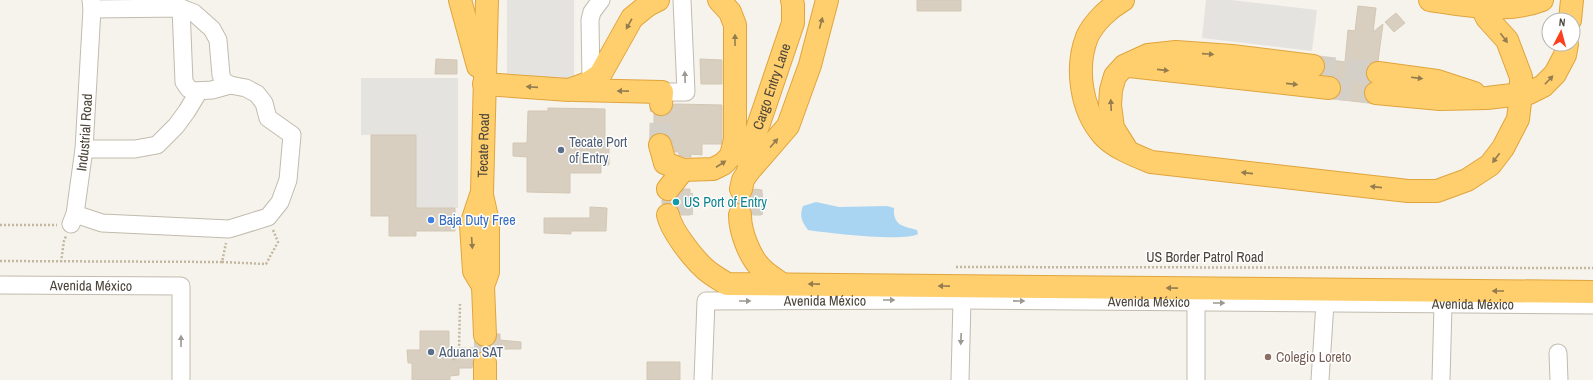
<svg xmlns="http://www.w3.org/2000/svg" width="1593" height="380" font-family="'Archivo Narrow',sans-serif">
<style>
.parking{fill:#e5e3e0}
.water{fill:#a9d4f2}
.building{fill:#d8cfc1;stroke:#d3c7b4}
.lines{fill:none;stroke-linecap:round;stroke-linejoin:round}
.highway-tunnel{stroke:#d4d0c8;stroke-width:22;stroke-dasharray:22 11;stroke-linecap:butt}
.minor-casing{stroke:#c2bbae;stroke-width:19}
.highway-casing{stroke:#e0a43c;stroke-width:24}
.path{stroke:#c4b79f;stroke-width:2.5;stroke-dasharray:2 2;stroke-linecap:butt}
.minor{stroke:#fff;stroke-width:17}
.highway{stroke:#ffcf6e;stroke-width:22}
.oneway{fill:#937c4e}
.oneway2{fill:#9c9892}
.service-dot{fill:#5c6f8a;stroke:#fff;stroke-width:1.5}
.culture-dot{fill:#0f9aa8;stroke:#fff;stroke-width:1.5}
.shop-dot{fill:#3f7fe0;stroke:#fff;stroke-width:1.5}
.education-dot{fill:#8d6e63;stroke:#fff;stroke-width:1.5}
.labels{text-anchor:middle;stroke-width:3;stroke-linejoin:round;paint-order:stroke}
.street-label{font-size:14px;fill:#4b4439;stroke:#fff}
.service-label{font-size:14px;fill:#4e5e75;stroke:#fff;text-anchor:start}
.culture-label{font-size:14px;fill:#0d838f;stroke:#fff;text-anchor:start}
.shop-label{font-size:14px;fill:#366cbe;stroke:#fff;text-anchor:start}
.education-label{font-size:14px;fill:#785e54;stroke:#fff;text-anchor:start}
</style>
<rect width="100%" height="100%" fill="#f6f3ec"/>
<!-- parking -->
<path class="parking" d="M507 0H574V82L507 81Z
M1206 0H1231L1317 10 1312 51 1202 38Z
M361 78H458V208H416V135H361Z"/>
<!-- water -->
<path class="water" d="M816 202 839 207 887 206 894 208C893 225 902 226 917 230L918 234C905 242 827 233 808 230 802 222 799 216 803 206Z"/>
<!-- building -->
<path class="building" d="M917 0H961V11H917Z
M1358 6 1376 8 1373 32 1383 24 1378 61 1373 62 1368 65 1366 71V77L1370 82 1366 86 1364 92 1365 99 1369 103 1334 99 1339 96 1341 90 1340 83 1337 78 1330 74H1323L1325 67 1323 59 1345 62 1348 30 1355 31Z
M1396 13 1405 23 1394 32 1385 22Z
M436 59 457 60V74H435Z
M700 59 722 60V84H701Z
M674 104 722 105V138L721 144H702V155L691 154V157H685L679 155V152H675L672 142 668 136 663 133 654 135V114L660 116 667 115 671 111Z
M548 108 605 109V144H609V165H601V173H570V193L527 192V157L513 156V143H527L528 111H548Z
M371 135H416V208H455V231H416V236H389V216H371Z
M684 189H690V215H681L677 206 671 203 662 204V200L667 201 673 200Z
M754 189 762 190 761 215H753L751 208 745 204 740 203 735 204V200L744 201 750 198Z
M590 207 607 208 606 231H571V234L544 233V218H590Z
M420 331H449V348H480V346L486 347 492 345 496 340 497 334H500V340L521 342V349H501V354H493L485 351 479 352 474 357 472 368H459V375L450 376V380H412V363H408L407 350H420Z
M647 362H680V380H647Z"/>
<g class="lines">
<!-- highway-tunnel -->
<path class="highway-tunnel" d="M1313 66 1378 73
M1329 88 1376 93
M660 145 661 104
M682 215V189
M752 215V189
M485 335V363"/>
<defs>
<g id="minor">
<path d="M92 9 181 8 194 13 212 29 218 40 221 75 223 81 230 85"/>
<path d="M591 81 590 20 592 12 601 0"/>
<path d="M662 92H686L682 0"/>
<path d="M84 149H135L157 145 176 126 187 111 199 91"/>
<path d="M75 214 102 223 229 229 268 217 280 202 288 180 292 135 268 118 264 103 257 94 246 88 230 85 212 90 195 91 189 89 184 82 181 8"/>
<path id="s1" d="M71 224 75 214 84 149 92 9 91 0"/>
<path id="s2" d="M0 285 181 286V380"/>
<path d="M1196 292V380"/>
<path d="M1558 353 1559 380"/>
<path id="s3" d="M703 380 706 301 962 300 1593 305"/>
<path d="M960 380 962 300"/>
<path d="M1320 380 1325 303"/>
<path d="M1441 380 1443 305"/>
</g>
<g id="highway">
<path d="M460 0 478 66"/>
<path d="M1123 0C1109 8 1094 22 1087 37 1075 68 1081 110 1103 135 1113 147 1136 156 1151 162L1408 191H1437L1467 180 1490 165 1503 148 1518 119 1521 94V77L1507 40 1487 18 1481 6"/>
<path d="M1430 0C1467 5 1506 14 1542 0"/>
<path d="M1570 20 1572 0"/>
<path d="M1129 66 1329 88"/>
<path d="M1378 73 1437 81 1474 93"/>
<path d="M484 84 569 90 588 83 600 75 632 18 648 5 658 0"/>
<path d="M575 90 662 92 661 104"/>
<path d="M1376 93 1440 99 1487 98 1529 93 1543 86 1555 74 1565 55 1567 44"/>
<path d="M660 145 665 163 683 170 713 169 723 164 731 156 735 139V25L730 12 719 0"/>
<path d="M1125 147 1113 128 1110 105 1111 90 1115 76 1124 66 1148 55 1176 52 1232 56 1313 66"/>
<path id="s4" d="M748 172 754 138 793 23V5L792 0"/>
<path d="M668 189 683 170"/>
<path d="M741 189 743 180 748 172 788 126 810 65 827 0"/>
<path d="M482 195 488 222V272L483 286 485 335"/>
<path d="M668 215C671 230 692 257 704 268 710 274 719 279 727 284L1593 292"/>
<path d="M740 215C740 232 750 258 762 269 768 275 775 279 782 284"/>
<path id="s5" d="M483 286 474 271 471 225 482 192 487 0"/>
<path d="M485 363V380"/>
</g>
</defs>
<!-- minor casing -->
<use href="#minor" class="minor-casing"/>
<!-- highway casing -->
<use href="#highway" class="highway-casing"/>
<!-- path -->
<path class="path" d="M0 225H57
M0 261 222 262 226 243
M61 262 64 241 66 236
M222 262 266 264 278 242 273 230
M956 267 1593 268
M453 360 459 351 460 304"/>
<!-- minor -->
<use href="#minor" class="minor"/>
<!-- highway -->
<use href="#highway" class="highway"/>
</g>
<!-- one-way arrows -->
<defs><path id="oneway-solid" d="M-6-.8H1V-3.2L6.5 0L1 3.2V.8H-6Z"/></defs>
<g class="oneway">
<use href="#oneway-solid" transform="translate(821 23) rotate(-75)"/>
<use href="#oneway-solid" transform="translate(629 24) rotate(119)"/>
<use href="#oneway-solid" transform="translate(1504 38) rotate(53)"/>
<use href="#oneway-solid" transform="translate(735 40) rotate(-90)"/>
<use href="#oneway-solid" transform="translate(1208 54) rotate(4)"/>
<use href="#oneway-solid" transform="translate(1163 70) rotate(6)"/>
<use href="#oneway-solid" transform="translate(1417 78) rotate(7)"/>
<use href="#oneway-solid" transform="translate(1549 80) rotate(-46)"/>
<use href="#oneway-solid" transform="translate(1292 84) rotate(6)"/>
<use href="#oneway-solid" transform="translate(532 87) rotate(-176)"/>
<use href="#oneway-solid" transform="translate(623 91) rotate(-179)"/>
<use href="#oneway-solid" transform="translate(1111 105) rotate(-93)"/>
<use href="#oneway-solid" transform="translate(774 143) rotate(-49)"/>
<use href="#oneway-solid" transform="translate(1496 158) rotate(127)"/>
<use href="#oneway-solid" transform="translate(721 164) rotate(-33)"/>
<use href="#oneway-solid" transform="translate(1247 173) rotate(-174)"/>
<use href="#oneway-solid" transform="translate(1376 187) rotate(-174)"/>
<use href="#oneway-solid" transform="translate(472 243) rotate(86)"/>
<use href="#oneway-solid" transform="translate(814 284) rotate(-179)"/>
<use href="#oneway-solid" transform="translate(944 286) rotate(-179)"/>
<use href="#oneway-solid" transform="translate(1172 288) rotate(-179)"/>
<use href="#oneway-solid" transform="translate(1498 291) rotate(-180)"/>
</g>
<g class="oneway2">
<use href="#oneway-solid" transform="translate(685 77) rotate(-92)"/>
<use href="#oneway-solid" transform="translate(889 300)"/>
<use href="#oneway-solid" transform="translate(745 301)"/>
<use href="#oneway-solid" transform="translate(1019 301) rotate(1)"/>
<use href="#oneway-solid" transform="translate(1219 303)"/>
<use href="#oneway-solid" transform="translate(961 339) rotate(92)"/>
<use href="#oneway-solid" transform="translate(181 341) rotate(-90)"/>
</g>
<!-- markers -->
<g class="service-dot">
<circle cx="561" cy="150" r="4"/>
<circle cx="431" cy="352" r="4"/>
</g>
<circle class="culture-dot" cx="676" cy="202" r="4"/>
<circle class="shop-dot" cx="431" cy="220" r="4"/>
<circle class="education-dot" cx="1268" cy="357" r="4"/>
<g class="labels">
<!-- street labels -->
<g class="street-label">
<text dy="5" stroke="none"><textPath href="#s4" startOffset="89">Cargo Entry Lane</textPath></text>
<text dy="5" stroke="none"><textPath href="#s1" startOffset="93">Industrial Road</textPath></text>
<text dy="5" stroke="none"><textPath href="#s5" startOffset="145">Tecate Road</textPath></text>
<text x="1205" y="262">US Border Patrol Road</text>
<text dy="5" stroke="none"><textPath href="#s2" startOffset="91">Avenida México</textPath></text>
<text dy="5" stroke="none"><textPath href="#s3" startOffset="198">Avenida México</textPath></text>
<text dy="5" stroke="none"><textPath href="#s3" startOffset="522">Avenida México</textPath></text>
<text dy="5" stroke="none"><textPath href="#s3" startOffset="846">Avenida México</textPath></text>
</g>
<!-- service labels -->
<g class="service-label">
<text x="569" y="147">Tecate Port<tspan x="569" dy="16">of Entry</tspan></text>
<text x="439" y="357">Aduana SAT</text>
</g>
<!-- culture labels -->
<g class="culture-label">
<text x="684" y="207">US Port of Entry</text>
</g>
<!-- shop labels -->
<g class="shop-label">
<text x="439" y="225">Baja Duty Free</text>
</g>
<!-- education labels -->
<g class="education-label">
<text x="1276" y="362">Colegio Loreto</text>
</g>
</g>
<!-- north arrow -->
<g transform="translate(1561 32) rotate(6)"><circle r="19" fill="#ffffff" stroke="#b7b4b0"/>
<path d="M0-3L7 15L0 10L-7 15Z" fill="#fc3f1d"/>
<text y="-6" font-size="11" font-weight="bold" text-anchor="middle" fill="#4b4439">N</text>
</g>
</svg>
